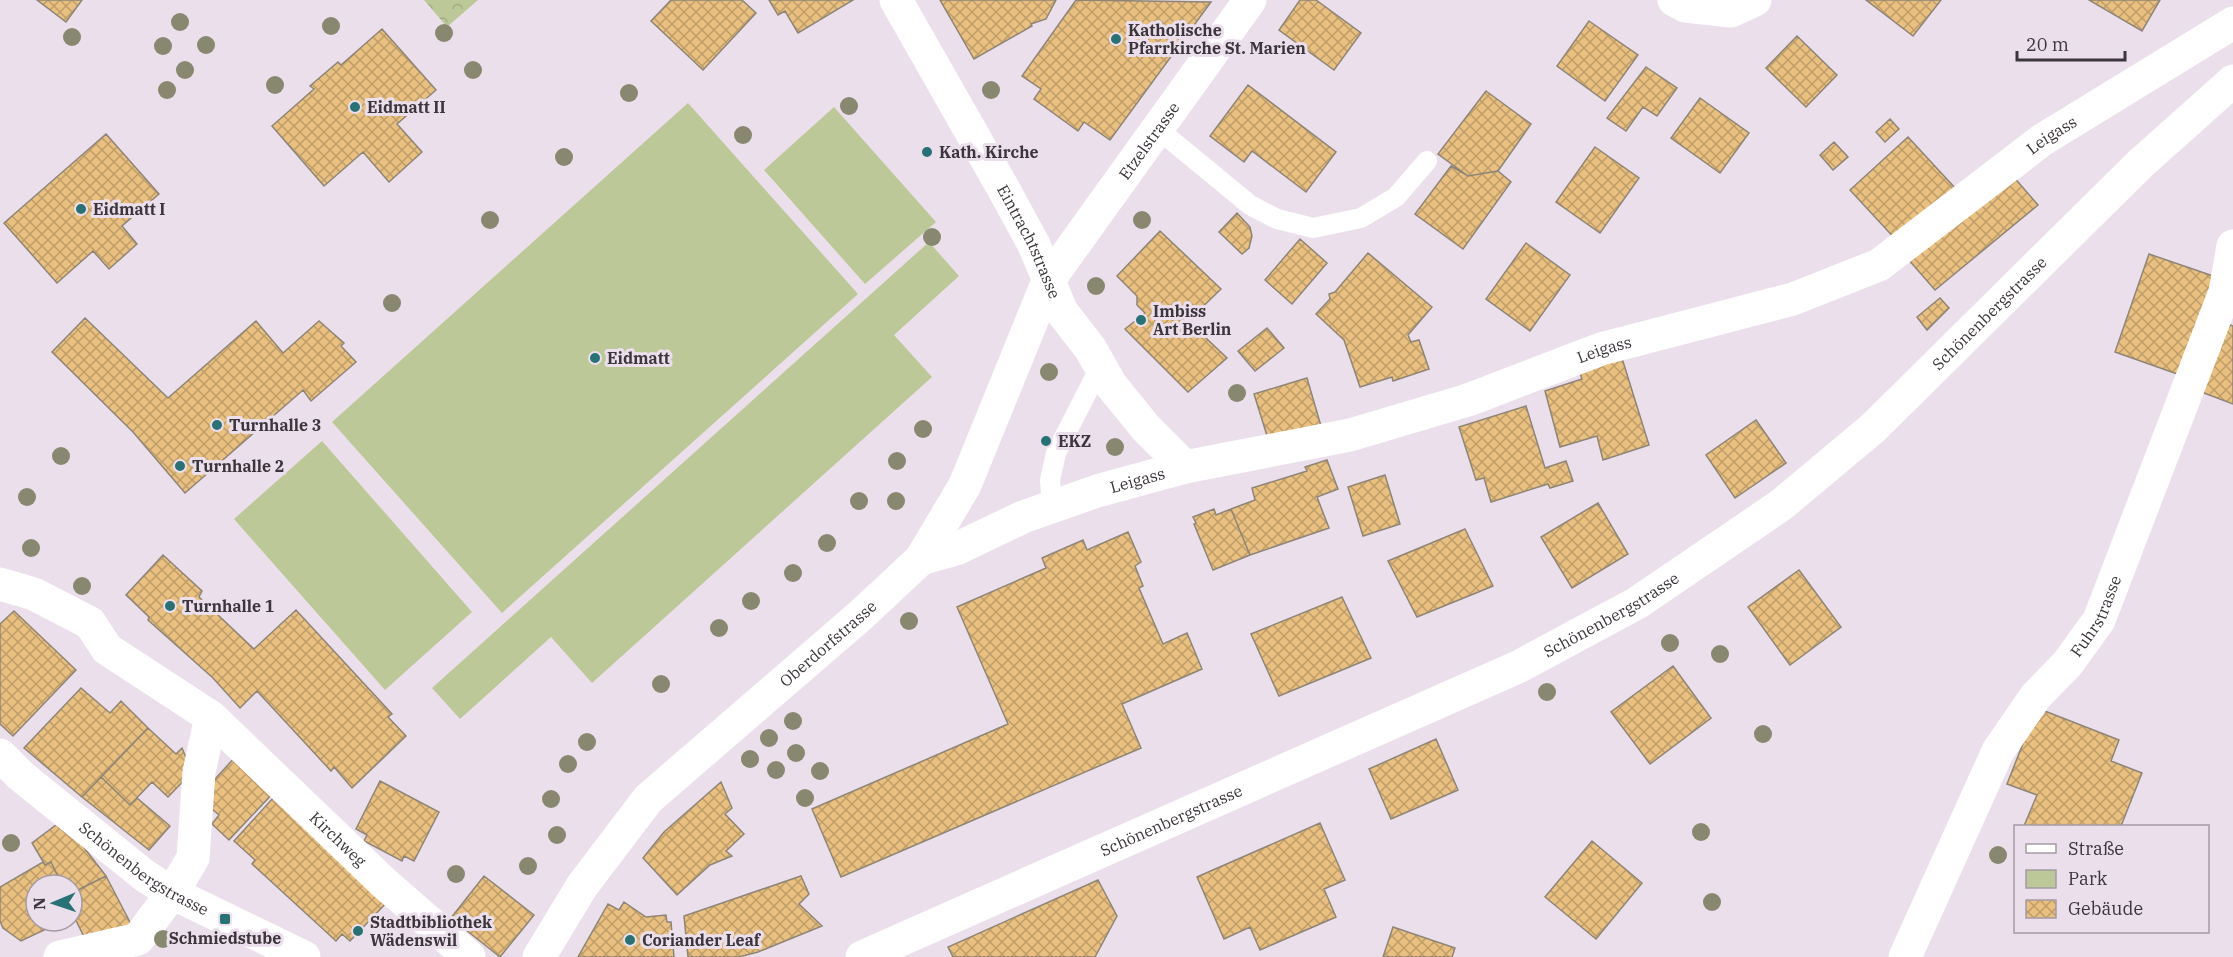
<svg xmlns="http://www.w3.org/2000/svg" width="2233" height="957" font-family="'IBM Plex Serif',serif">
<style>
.green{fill:#bcc897}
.park{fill:url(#park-crowns)}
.building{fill:url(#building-cross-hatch);stroke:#8e8577;stroke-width:1.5}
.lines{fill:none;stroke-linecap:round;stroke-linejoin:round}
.service{stroke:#fff;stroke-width:20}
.minor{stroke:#fff;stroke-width:33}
.tertiary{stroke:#fff;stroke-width:33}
.tree{fill:#88876f}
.poi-dot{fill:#287276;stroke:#ecdfec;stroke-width:2}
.labels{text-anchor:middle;stroke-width:6;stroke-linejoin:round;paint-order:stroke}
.poi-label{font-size:16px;font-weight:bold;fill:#3b363b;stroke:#ecdfec;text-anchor:start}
.street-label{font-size:16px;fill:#3b363b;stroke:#ecdfec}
</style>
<defs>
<pattern id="park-crowns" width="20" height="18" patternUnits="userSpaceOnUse" patternTransform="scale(1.5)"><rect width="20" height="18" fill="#bcc897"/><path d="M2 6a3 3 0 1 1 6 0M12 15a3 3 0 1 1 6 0" fill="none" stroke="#a2ac83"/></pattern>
<pattern id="building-cross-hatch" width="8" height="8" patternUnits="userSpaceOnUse" patternTransform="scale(1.5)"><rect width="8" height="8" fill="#e9c07f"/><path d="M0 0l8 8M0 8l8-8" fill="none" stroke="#be9d69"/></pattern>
</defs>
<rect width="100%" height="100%" fill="#ecdfec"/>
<!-- green -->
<path class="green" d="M688 103 858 294 502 613 332 422Z
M834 107 936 222 865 284 764 170Z
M929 242 959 276 894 335 932 377 592 683 551 637 460 719 432 688Z
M322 441 472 612 385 690 234 519Z"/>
<!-- park -->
<path class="park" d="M424 0H478L447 27Z"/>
<!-- building -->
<path class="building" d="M37 0H82L66 22Z
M671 0H742L756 13 703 70 651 21Z
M769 0H853L798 33 785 11 778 15Z
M940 0H1056L1046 19 1031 24 1032 26 974 59Z
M1076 0 1211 2 1110 140 1084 122 1078 131 1034 99 1041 89 1022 76Z
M1300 0H1316L1361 33 1334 70 1279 30Z
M1866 0H1941L1913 36Z
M2089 0H2160L2142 31Z
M1589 21 1638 55 1605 101 1557 66Z
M382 29 436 90 397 124 422 152 389 182 363 152 324 186 272 126 314 89 310 86 338 62 341 65Z
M1797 36 1837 75 1806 107 1766 68Z
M1646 67 1677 88 1657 116 1643 107 1626 131 1607 118Z
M1248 85 1336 152 1306 192 1252 151 1244 162 1210 136Z
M1486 91 1531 124 1498 171 1468 176 1438 154Z
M1700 98 1749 133 1720 173 1671 138Z
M1890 119 1899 129 1885 142 1876 132Z
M106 134 159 194 122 226 137 244 109 269 93 251 57 283 4 223Z
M1908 137 1956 189 1898 242 1850 190Z
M1834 142 1848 157 1833 170 1820 155Z
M1595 147 1639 178 1600 233 1556 202Z
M1451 166 1468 176 1498 171 1511 182 1463 249 1415 214Z
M2012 175 2038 205 1935 290 1908 259Z
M1237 213 1250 227 1252 236 1249 248 1242 254 1219 232Z
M1160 231 1221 289 1188 321 1227 358 1188 392 1125 329 1145 313 1137 305V296L1117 276Z
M1300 239 1327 263 1292 304 1265 280Z
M1526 243 1570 275 1530 331 1486 299Z
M1368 253 1432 307 1408 335 1411 342 1419 340 1429 369 1393 381 1392 377 1360 387 1344 340 1316 314 1330 299 1329 294 1335 292Z
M2149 254 2219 278 2183 376 2115 352Z
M1940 298 1949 308 1927 330 1917 317Z
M85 318 168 398 256 321 283 353 319 321 344 343 341 346 356 362 311 401 303 390 185 493 133 432 52 352Z
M2221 321 2233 326V404L2196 390Z
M1267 328 1284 348 1255 371 1238 351Z
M1621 355 1649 445 1603 460 1597 436 1560 447 1545 391 1582 379 1578 368Z
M1307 378 1321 426 1269 442 1254 394Z
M1526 406 1545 468 1566 461 1573 481 1550 488 1548 484 1491 502 1484 478 1476 480 1459 427Z
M1756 420 1786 463 1735 498 1706 455Z
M1327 460 1338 489 1317 497 1329 528 1250 555 1231 509 1255 500 1252 488 1307 471 1305 467Z
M1385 475 1400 524 1363 536 1348 487Z
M1598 503 1628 554 1572 588 1541 537Z
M1214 509 1216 515 1231 509 1250 555 1213 570 1194 524 1196 523 1193 517Z
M1465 529 1493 586 1417 617 1388 561Z
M1128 532 1141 562 1135 566 1143 586 1139 588 1163 644 1187 633 1202 669 1122 704 1141 748 841 877 812 809 1008 724 957 607 1046 568 1042 558 1083 540 1087 550Z
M163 555 202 591 199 597 254 649 296 610 392 714 388 717 406 736 352 788 334 767 331 771 257 691 240 708 213 678 148 620 149 617 126 595Z
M1799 570 1841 627 1790 665 1748 607Z
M1342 597 1371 658 1279 696 1251 634Z
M14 611 76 670 13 736 0 724V624Z
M1673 666 1711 718 1650 764 1611 712Z
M81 688 110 713 121 701 148 728 82 797 24 748Z
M2037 708 2119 740 2111 761 2142 773 2121 826H2024L2037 795 2007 784Z
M148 728 176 754 182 748 192 772 168 797 152 782 130 805 101 777Z
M1436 739 1458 790 1391 819 1369 769Z
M237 755 276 790 229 840 212 824 219 815 205 803V790Z
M101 777 130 805 137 798 170 826 149 850 82 797Z
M380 781 439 812 414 861 404 856 402 861 364 841 367 835 356 829Z
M721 782 732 808 725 814 744 834 726 851 732 856 710 865 677 895 643 858 664 832Z
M274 797 388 901 350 941 342 934 336 941 252 864 255 860 234 841Z
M1320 823 1345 880 1324 889 1336 917 1260 950 1250 927 1224 939 1197 877Z
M56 825 82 845 106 876 72 893V885H62L51 862 45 865 32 843Z
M1592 841 1642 883 1596 939 1545 897Z
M43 862 45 865 51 862 62 885H36V921H63L21 941 3 928 0 921V887Z
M106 876 132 926 86 941 72 912V893Z
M484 876 534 915 500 957 451 918Z
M801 876 809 894 799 904 822 926 758 952 739 957H688L684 916Z
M1098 880 1117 916 1095 957H953L948 947Z
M624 902 646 917 666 915 667 922H671L674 957H578L608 904 619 910Z
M1393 927 1455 948 1452 957H1383Z"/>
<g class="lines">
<!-- service -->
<path class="service" d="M1159 130 1250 205 1277 219 1313 228 1361 218 1396 197 1427 161
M1052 507 1050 480 1056 453 1100 367"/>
<!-- minor -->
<g class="minor">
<path id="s1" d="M896 0 1003 188 1034 245 1062 312 1090 348 1111 385 1146 428 1185 467"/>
<path d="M1674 0 1685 6 1731 11 1755 0"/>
<path id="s2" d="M921 559 956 549 1023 517 1097 491 1185 467 1350 435 1468 400 1601 349 1793 299 1879 265 2042 140 2233 23"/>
<path id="s3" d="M0 584 34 594 90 623 107 649 211 717 383 882 469 957"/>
<path d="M60 957 138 939 172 893 193 858 199 772 211 717"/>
<path id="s4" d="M539 957 582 886 648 799 861 615 921 559 965 485 1048 281 1250 0"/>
<path id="s5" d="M1905 957 1998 751 2036 696 2068 663 2099 620 2225 292 2233 246"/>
</g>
<!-- tertiary -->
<g class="tertiary">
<path id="s6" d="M0 755 21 776 145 876 172 893 304 957"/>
<path id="s7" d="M862 957 1520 666 1637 603 1781 505 1873 428 2140 164 2233 81"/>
</g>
</g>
<!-- trees -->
<g class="tree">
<circle cx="180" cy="22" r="9"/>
<circle cx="331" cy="26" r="9"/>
<circle cx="444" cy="33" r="9"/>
<circle cx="72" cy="37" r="9"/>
<circle cx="206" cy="45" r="9"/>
<circle cx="163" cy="46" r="9"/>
<circle cx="185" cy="70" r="9"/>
<circle cx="473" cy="70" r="9"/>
<circle cx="275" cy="85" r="9"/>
<circle cx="167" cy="90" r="9"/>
<circle cx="991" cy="90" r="9"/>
<circle cx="629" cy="93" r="9"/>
<circle cx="849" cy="106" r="9"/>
<circle cx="743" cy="135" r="9"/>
<circle cx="564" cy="157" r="9"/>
<circle cx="490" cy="220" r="9"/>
<circle cx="1142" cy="220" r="9"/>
<circle cx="932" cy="237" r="9"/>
<circle cx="1096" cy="286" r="9"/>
<circle cx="392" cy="303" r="9"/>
<circle cx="1049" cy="372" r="9"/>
<circle cx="1237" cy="393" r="9"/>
<circle cx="923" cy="429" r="9"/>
<circle cx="1115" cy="447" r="9"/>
<circle cx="61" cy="456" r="9"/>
<circle cx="897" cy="461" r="9"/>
<circle cx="27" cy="497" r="9"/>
<circle cx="859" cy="501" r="9"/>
<circle cx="896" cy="501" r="9"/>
<circle cx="827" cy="543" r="9"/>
<circle cx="31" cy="548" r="9"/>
<circle cx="793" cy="573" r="9"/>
<circle cx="82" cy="586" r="9"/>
<circle cx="751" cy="601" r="9"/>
<circle cx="909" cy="621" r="9"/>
<circle cx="719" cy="628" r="9"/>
<circle cx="1670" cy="643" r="9"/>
<circle cx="1720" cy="654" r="9"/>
<circle cx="661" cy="684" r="9"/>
<circle cx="1547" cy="692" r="9"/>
<circle cx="793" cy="721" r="9"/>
<circle cx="1763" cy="734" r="9"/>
<circle cx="769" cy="738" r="9"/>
<circle cx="587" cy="742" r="9"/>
<circle cx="796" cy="753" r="9"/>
<circle cx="750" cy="759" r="9"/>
<circle cx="568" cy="764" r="9"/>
<circle cx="776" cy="770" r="9"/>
<circle cx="820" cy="771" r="9"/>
<circle cx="805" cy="798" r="9"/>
<circle cx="551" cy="799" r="9"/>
<circle cx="1701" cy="832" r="9"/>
<circle cx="557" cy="835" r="9"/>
<circle cx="11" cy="843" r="9"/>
<circle cx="1998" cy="855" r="9"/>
<circle cx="528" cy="866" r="9"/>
<circle cx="456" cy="874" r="9"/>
<circle cx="1712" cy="902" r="9"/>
<circle cx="163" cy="939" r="9"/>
</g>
<!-- markers -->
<g class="poi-dot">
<circle cx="1116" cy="39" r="6"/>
<circle cx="355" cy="107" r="6"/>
<circle cx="927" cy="152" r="6"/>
<circle cx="81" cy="209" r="6"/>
<circle cx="1141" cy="320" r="6"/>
<circle cx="595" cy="358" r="6"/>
<circle cx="217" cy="425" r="6"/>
<circle cx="1046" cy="441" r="6"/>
<circle cx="180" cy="466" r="6"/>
<circle cx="170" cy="606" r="6"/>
<rect x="219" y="913" width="12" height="12" rx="3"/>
<circle cx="358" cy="931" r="6"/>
<circle cx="630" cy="940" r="6"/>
</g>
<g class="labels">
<!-- poi labels -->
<g class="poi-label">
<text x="1128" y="36">Katholische<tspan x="1128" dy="18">Pfarrkirche St. Marien</tspan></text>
<text x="367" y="113">Eidmatt II</text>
<text x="939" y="158">Kath. Kirche</text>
<text x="93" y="215">Eidmatt I</text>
<text x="1153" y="317">Imbiss<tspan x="1153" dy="18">Art Berlin</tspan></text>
<text x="607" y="364">Eidmatt</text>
<text x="229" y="431">Turnhalle 3</text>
<text x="1058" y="447">EKZ</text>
<text x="192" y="472">Turnhalle 2</text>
<text x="182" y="612">Turnhalle 1</text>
<text x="370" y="928">Stadtbibliothek<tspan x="370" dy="18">Wädenswil</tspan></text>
<text x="225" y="944" text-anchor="middle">Schmiedstube</text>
<text x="642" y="946">Coriander Leaf</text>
</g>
<!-- street labels -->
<g class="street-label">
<text dy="6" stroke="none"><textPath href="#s2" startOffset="1221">Leigass</textPath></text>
<text dy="6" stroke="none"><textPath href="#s4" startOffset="1035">Etzelstrasse</textPath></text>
<text dy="6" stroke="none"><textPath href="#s1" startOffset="276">Eintrachtstrasse</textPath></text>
<text dy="6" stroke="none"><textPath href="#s7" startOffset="1310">Schönenbergstrasse</textPath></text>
<text dy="6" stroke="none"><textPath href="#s2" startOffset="717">Leigass</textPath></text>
<text dy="6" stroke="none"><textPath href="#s2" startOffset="231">Leigass</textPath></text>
<text dy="6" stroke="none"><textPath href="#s5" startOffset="394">Fuhrstrasse</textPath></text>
<text dy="6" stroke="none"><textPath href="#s7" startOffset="824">Schönenbergstrasse</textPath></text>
<text dy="6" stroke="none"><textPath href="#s4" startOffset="430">Oberdorfstrasse</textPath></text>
<text dy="6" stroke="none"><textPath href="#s7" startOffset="338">Schönenbergstrasse</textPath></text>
<text dy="6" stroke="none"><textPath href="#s3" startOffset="430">Kirchweg</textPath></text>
<text dy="6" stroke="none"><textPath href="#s6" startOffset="184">Schönenbergstrasse</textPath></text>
</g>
</g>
<!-- legend -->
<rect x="2014" y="825" width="195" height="108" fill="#ecdfec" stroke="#a59ba5" stroke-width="1.5"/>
<rect x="2026" y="844" width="30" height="9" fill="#ffffff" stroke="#a59ba5" stroke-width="1.5"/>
<text x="2068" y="855" font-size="18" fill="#3b363b">Straße</text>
<rect x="2026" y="870" width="30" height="18" fill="#bcc897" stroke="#a59ba5" stroke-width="1.5"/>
<text x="2068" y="885" font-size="18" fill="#3b363b">Park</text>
<rect x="2026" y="900" width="30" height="18" fill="url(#building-cross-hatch)" stroke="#a59ba5" stroke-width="1.5"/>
<text x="2068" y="915" font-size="18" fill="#3b363b">Gebäude</text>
<!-- north arrow -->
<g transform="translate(54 903) rotate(268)"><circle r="28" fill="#ecdfec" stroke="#a59ba5" stroke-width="1.5"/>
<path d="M0-4.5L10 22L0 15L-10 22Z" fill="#287276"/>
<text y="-9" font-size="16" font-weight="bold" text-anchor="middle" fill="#3b363b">N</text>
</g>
<!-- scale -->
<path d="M2017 51v9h108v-9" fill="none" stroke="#3b363b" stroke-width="3"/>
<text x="2026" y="51" font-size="18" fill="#3b363b" stroke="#ecdfec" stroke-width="4.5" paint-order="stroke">20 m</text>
</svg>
